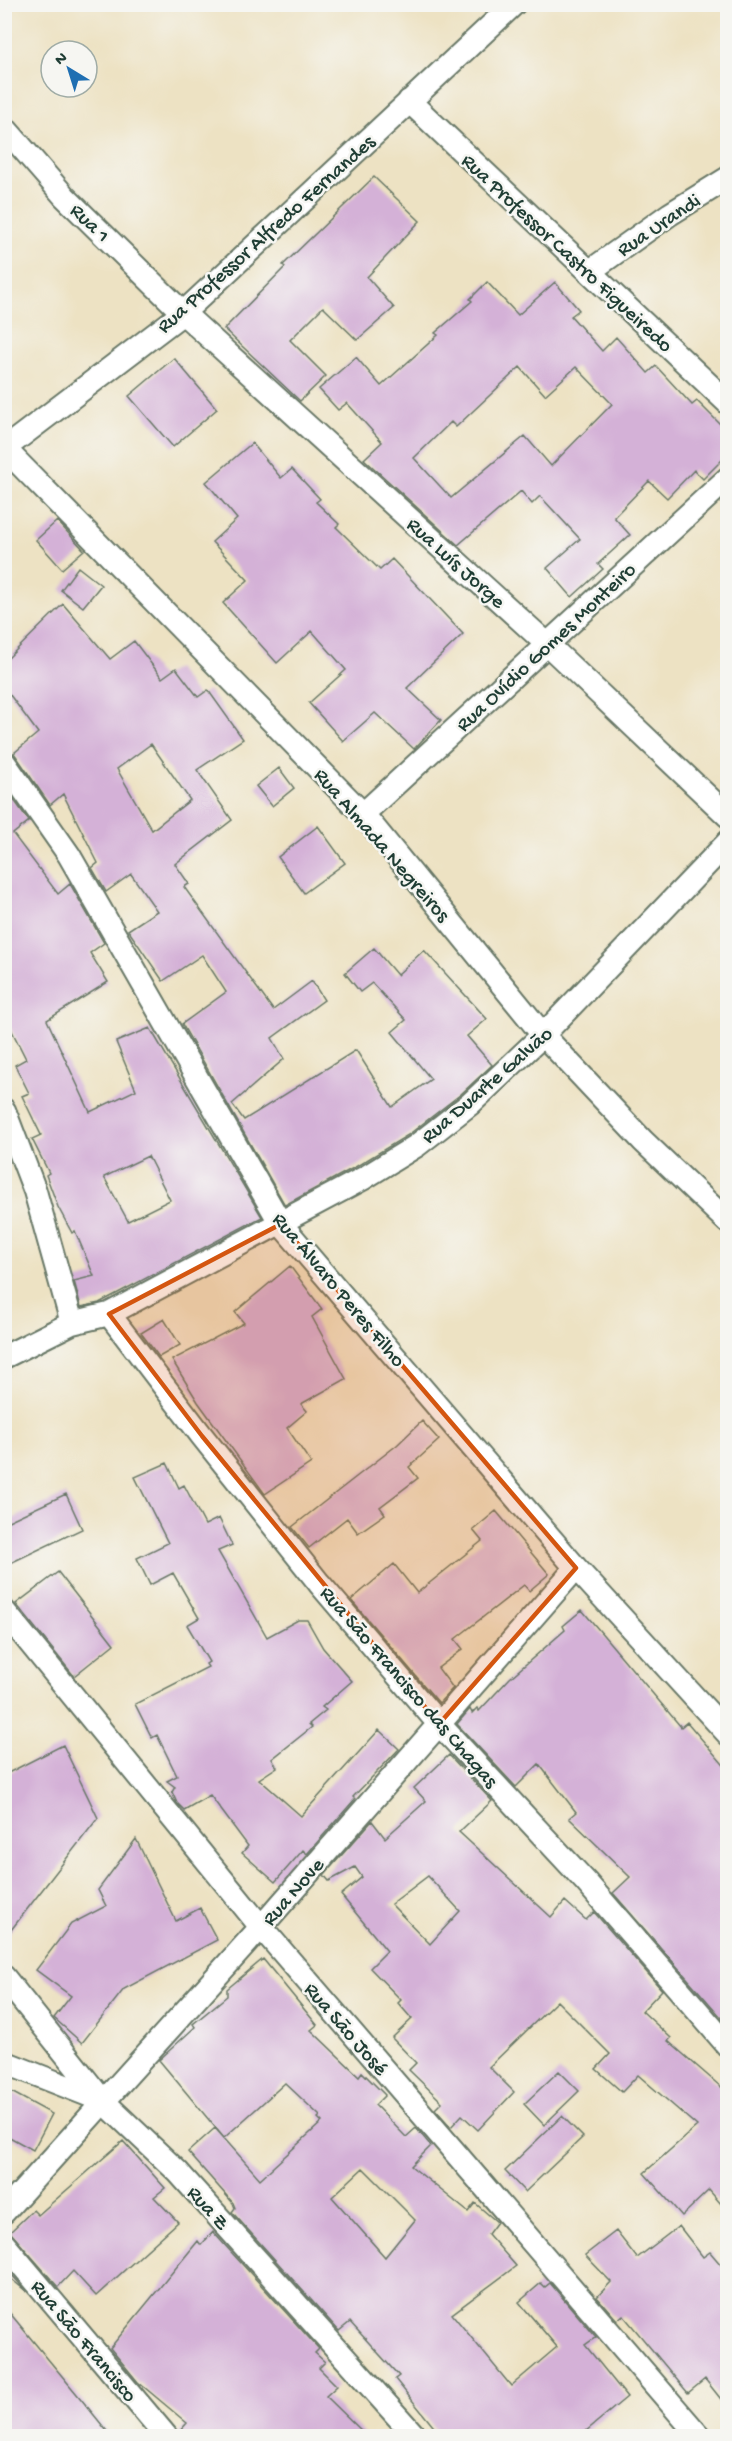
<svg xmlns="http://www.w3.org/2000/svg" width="732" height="2441" font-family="'Gochi Hand',sans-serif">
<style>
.building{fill:#d4b1d7;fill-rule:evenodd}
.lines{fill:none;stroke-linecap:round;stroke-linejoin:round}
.street-casing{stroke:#677766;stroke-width:26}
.street{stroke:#fff;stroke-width:22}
.marked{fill:#d45610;fill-opacity:0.2;stroke:#d45610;stroke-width:4.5;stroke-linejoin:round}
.labels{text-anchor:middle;stroke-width:5;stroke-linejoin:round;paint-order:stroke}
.street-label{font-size:21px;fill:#1f3d34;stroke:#f6f6f2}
</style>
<rect width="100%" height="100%" fill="#f6f6f2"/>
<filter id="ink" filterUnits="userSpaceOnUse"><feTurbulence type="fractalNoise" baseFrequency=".0167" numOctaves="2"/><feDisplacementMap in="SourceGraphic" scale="12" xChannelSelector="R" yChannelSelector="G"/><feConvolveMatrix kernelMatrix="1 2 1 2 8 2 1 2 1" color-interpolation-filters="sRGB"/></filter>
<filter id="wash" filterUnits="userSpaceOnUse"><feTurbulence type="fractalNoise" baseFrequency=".008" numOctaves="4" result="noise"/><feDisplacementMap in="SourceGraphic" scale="24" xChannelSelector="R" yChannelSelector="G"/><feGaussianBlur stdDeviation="1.35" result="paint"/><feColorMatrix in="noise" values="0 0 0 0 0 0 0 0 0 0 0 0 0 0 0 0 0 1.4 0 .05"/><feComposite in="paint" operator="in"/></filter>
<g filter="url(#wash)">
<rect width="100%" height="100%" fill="#ede2c3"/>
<g id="blocks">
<!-- building -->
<path class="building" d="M374 177 420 221 367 277 394 308 357 340 323 307 290 340 326 376 300 401 224 329 285 267 283 265Z
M487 282 518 315 555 282 579 310 571 316 602 351 616 337 648 373 656 366 692 405 697 401 728 432V454L703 479 694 470 667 498 649 481 614 517 630 535 598 564 603 569 572 597 547 568 580 539 540 496 532 504 521 491 458 545 364 459 382 442 347 403 338 410 319 389 356 357 381 386 438 335 435 333 472 301 470 299ZM520 367 545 395 576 367 612 404 551 466 525 436 451 498 414 458 451 422 456 427Z
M174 358 217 409 173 447 129 396Z
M252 443 281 478 292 469 320 499 316 502 339 524 336 527 380 570 392 559 463 634 407 688 441 720 414 749 375 713 343 741 309 703 346 670 312 631 277 663 223 603 248 580 212 542 237 519 206 482Z
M57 521 84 550 62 569 36 540Z
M78 567 101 585 83 607 61 590Z
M63 604 110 659 134 641 162 678 176 668 198 697 208 690 243 739 197 770 232 820 175 864 189 884 184 887 273 1010 312 981 324 1000 272 1038 284 1059 232 1104 244 1120 356 1050 392 1107 431 1079 392 1032 406 1020 372 983 360 992 345 973 374 948 397 975 424 950 487 1019 467 1036 492 1065 461 1094 408 1135 357 1166 285 1205 182 1024 226 992 202 955 163 981 128 930 157 911 131 874 106 892 92 868 98 863 63 794 50 805 14 753 38 733 4 687V662ZM151 744 190 800 152 830 117 769Z
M279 768 294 788 272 806 256 786Z
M4 786 29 821 13 834 58 894 70 884 104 943 90 953 108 982 47 1020 90 1112 136 1090 116 1042 150 1028 262 1217 99 1303 81 1307 74 1281 94 1276 75 1231 72 1233 58 1207 46 1175 49 1173 32 1139 41 1135 22 1096 29 1093 15 1065 26 1059 4 1015ZM148 1156 170 1200 128 1221 104 1177Z
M318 826 345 863 304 893 278 857Z
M290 1266 322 1309 312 1317 346 1379 301 1404 307 1411 287 1428 311 1463 265 1494 198 1402 172 1360 244 1323 235 1312Z
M164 1319 180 1345 159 1357 141 1333Z
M422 1421 439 1440 409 1467 418 1478 380 1507 385 1514 358 1533 347 1518 309 1548 292 1527 397 1445Z
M167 1463 179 1488 184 1485 205 1525 219 1518 232 1545 218 1551 267 1637 298 1620H307L323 1648 352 1681 322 1707 326 1710 309 1724 312 1727 272 1759 277 1767 259 1779 301 1816 379 1730 399 1749 353 1797 355 1799 307 1854 303 1850 275 1882 242 1853 248 1846 210 1795 184 1810 177 1803 172 1792 175 1787 167 1781 177 1776 157 1735 152 1738 135 1704 208 1667 206 1664 209 1662 187 1625 199 1618 173 1573 150 1585 137 1558 168 1543 135 1477Z
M66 1494 82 1529 4 1566V1523Z
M496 1511 549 1574 529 1591 524 1585 455 1639 463 1649 438 1668 453 1688 439 1703 351 1600 394 1564 417 1593 482 1541 473 1530Z
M58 1572 114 1644 74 1676 16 1604Z
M582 1610 681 1727 687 1722 728 1770V2025L613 1893 630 1877 569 1818 576 1812 539 1764 516 1787 457 1724 470 1709 472 1713 477 1708 479 1711 510 1678 565 1630 563 1626Z
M63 1745 98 1818 4 1939V1775Z
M449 1755 492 1801 459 1832 551 1917 565 1901 586 1920 594 1912 662 1990 642 2011 671 2038 668 2041 728 2093V2212L709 2190 682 2216 644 2173 697 2126 638 2075 622 2092 596 2069 610 2054 557 2001 489 2067 514 2092 478 2130 462 2115 451 2127 435 2109 442 2102 409 2070 416 2063 392 2038 412 2019 398 2003 401 2000 370 1968 387 1951 341 1895 362 1877 355 1867 329 1881 324 1875 372 1821 385 1838 426 1801 414 1788ZM428 1876 460 1911 430 1944 391 1904Z
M136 1839 176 1921 200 1908 217 1940 124 1989 82 2043 54 2018 71 1996 36 1970 71 1924 106 1906 98 1890Z
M263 1959 317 2025 311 2030 359 2076 362 2072 385 2095 375 2105 406 2137 416 2128 431 2146 411 2166 468 2212 475 2203 497 2222 488 2234 516 2266 452 2314 511 2386 557 2347 519 2302 541 2283 545 2287 550 2283 596 2337 585 2345 627 2397 580 2436H441L395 2379 399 2376 350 2322 339 2331 232 2212 235 2208 233 2203 188 2152 215 2128 260 2179 322 2122 318 2118 320 2116 285 2083 224 2138 159 2060 195 2027 193 2024 227 1996V1989ZM363 2168 415 2220 385 2257 332 2197Z
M559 2071 579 2091 544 2125 524 2104Z
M4 2088 52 2114 33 2150 4 2134Z
M562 2116 583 2137 525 2192 505 2171Z
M123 2141 165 2188 154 2197 178 2222 96 2296 73 2271 58 2287 10 2232 33 2210 38 2215Z
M679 2226 703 2257 710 2252 728 2273V2408L705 2379 688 2393 623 2315 617 2320 597 2297 611 2282 585 2255 616 2231 637 2258Z
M213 2232 319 2349 315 2353 325 2362 319 2368 337 2386 326 2396 367 2436H179V2432L187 2423 138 2382 110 2348 198 2241 201 2245Z
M4 2266 27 2292 4 2273Z
M4 2306 81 2399 111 2436H4Z"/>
</g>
</g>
<g filter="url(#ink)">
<use href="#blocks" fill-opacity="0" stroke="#677766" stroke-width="1.5"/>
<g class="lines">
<defs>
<path id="street" d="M409 101 728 403
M4 127 65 197 183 313 547 644 728 816
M590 271 670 214 728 178
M4 448 363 814 543 1035 643 1141 728 1222
M4 449 183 313 514 4
M4 762 69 855 281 1224 576 1568 728 1734
M363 814 728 478
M4 1110 35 1191 72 1323
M109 1314 202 1436 319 1583 439 1724 586 1882 728 2046
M4 1357 72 1323 109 1314 364 1178 416 1146 470 1104 543 1035 728 842
M4 1611 261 1927 699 2436
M4 1977 103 2101 178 2172 415 2436
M4 2062 101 2100
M4 2212 261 1927 576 1568
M4 2244 166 2436"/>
</defs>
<!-- street casing -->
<use href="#street" class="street-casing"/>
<!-- street -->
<use href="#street" class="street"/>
</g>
</g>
<!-- marked area -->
<path class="marked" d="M281 1224 576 1568 439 1724 202 1436 109 1314Z"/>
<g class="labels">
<!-- street labels -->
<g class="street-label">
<text transform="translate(91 222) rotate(44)" y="7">Rua 1</text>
<text transform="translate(658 224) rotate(-34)" y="7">Rua Urandi</text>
<text transform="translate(265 233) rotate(-42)" y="7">Rua Professor Alfredo Fernandes</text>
<text transform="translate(568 252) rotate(43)" y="7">Rua Professor Castro Figueiredo</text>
<text transform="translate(457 562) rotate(42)" y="7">Rua Luís Jorge</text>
<text transform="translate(545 646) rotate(-43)" y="7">Rua Ovídio Gomes Monteiro</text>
<text transform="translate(383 844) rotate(49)" y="7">Rua Almada Negreiros</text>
<text transform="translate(486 1084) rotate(-41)" y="7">Rua Duarte Galvão</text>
<text transform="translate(340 1289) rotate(50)" y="7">Rua Álvaro Peres Filho</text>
<text transform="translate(410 1686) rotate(49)" y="7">Rua São Francisco das Chagas</text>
<text transform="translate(292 1891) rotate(-49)" y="7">Rua Nove</text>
<text transform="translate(347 2028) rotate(49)" y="7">Rua São José</text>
<text transform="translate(209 2207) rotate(48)" y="7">Rua Z</text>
<text transform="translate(85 2340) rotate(50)" y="7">Rua São Francisco</text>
</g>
</g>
<!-- margin -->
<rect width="732" height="2441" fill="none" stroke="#f6f6f2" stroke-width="24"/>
<!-- north arrow -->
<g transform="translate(69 69) rotate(322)"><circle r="28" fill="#f6f6f2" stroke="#a0aca6" stroke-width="1.5"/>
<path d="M0-4.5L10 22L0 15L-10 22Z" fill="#1f6fb2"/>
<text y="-9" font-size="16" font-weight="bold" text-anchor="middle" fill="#1f3d34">N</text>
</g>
</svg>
